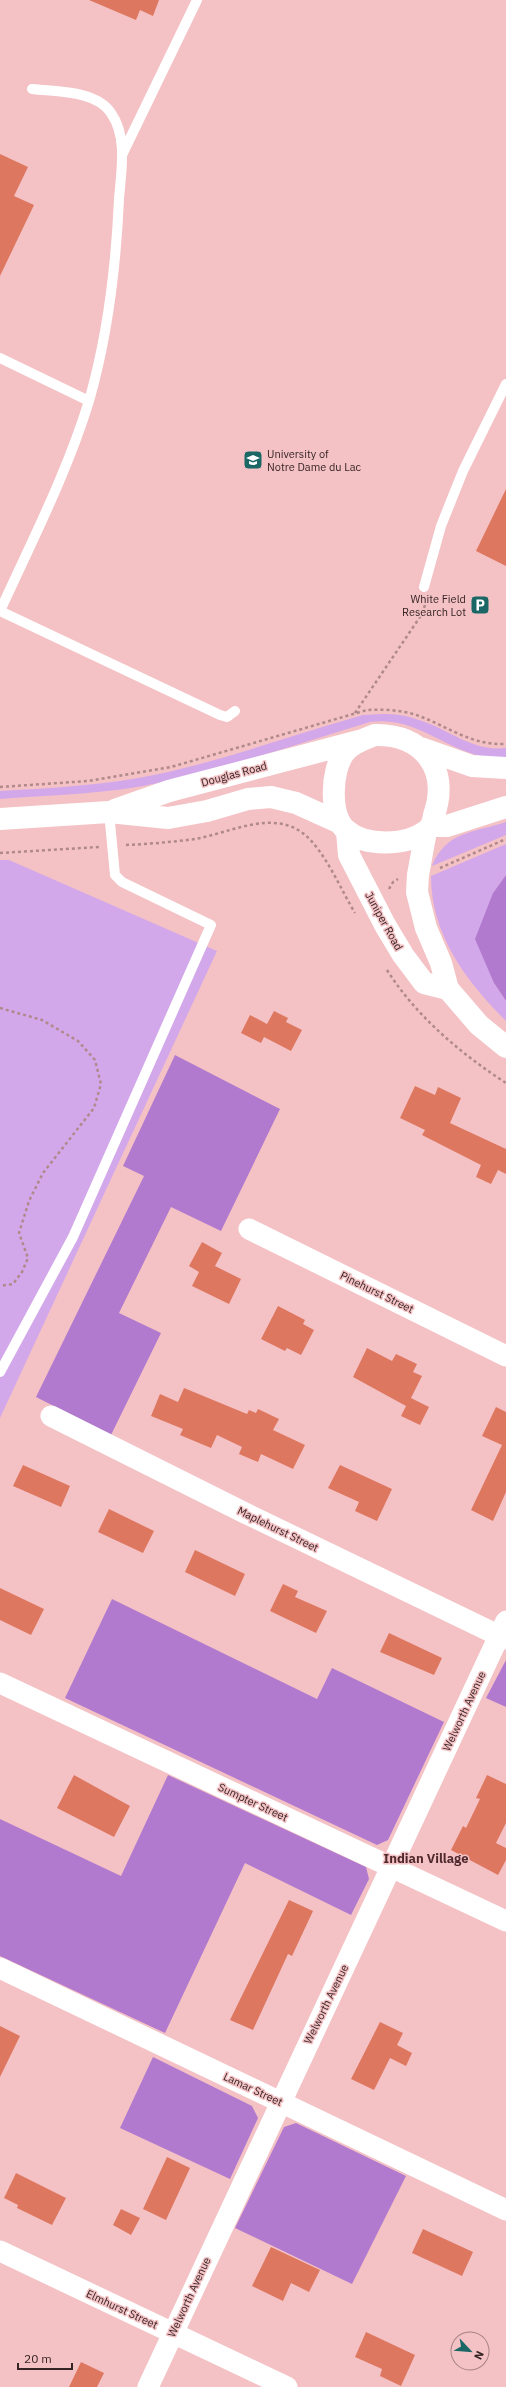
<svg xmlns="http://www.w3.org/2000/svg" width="506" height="2387" font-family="'IBM Plex Sans',sans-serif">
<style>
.green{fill:#d3a8ea}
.forest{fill:#b17ace}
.building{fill:#de7760}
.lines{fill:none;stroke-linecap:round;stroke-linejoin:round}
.path{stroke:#b0898b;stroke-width:2.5;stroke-dasharray:3 3;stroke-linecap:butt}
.service{stroke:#fff;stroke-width:10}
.minor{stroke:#fff;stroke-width:21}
.tertiary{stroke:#fff;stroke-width:22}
.labels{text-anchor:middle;stroke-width:3;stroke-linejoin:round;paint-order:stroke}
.poi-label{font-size:11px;fill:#362425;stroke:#f4c2c5;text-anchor:start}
.street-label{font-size:11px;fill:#362425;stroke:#f4c2c5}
.quarter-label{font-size:13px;font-weight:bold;fill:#4f292d;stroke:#f4c2c5}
</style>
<rect width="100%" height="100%" fill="#f4c2c5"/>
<!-- green -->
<path class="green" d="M382 714C394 714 405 715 416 719 448 728 471 752 506 748V757C453 763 425 715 370 722 301 743 233 766 163 782 110 794 54 795 0 799V791C53 788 107 785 159 774 228 759 295 734 363 715Z
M506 822V835L432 866C446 831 473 833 506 822Z
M506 844V875L493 893 494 983 506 1001V1021C466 981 431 935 431 876Z
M0 860H9L217 951 0 1418Z"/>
<!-- forest -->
<path class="forest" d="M506 875V1001L494 983 475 939 493 893Z
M175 1055 280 1109 221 1231 171 1207 119 1313 161 1333 111 1435 36 1397 144 1176 123 1166Z
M112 1599 317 1699 332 1668 444 1722 388 1840 377 1845 65 1698Z
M506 1660V1707L486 1698Z
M168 1775 366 1867 369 1879 351 1915 245 1863 165 2033 0 1956V1819L121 1876Z
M153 2057 252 2106 258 2118 230 2179 120 2128Z
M296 2123 406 2176 352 2284 235 2228 284 2127Z"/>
<!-- building -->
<path class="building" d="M89 0H159L153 16 140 10 136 20Z
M0 154 28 167 14 196 34 205 0 276Z
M506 489V566L476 551Z
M274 1011 288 1018 286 1022 302 1030 291 1051 264 1037 261 1043 241 1033 250 1015 267 1024Z
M415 1086 435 1095 438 1087 461 1098 450 1123 506 1149V1174L498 1170 491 1184 476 1177 481 1165 422 1135 425 1130 400 1118Z
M202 1242 222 1253 215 1266 241 1279 229 1304 192 1286 199 1272 189 1266Z
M278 1306 305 1320 303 1324 314 1330 301 1355 287 1348 285 1351 261 1339Z
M367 1348 392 1361 396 1354 417 1364 413 1372 422 1376 411 1398 429 1407 420 1425 401 1416 406 1406 353 1377Z
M184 1388 247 1414 249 1410 256 1413 258 1409 279 1419 273 1430 305 1445 293 1469 261 1454 258 1462 239 1454 242 1447 217 1435 211 1448 180 1435 183 1429 151 1416 160 1394 178 1402Z
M496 1407 506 1412V1492L493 1521 471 1510 502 1445 482 1436Z
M23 1465 70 1486 61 1507 13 1486Z
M340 1465 392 1489 377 1521 355 1511 359 1502 328 1488Z
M109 1509 154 1531 143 1553 98 1532Z
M195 1550 245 1574 235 1596 185 1572Z
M283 1584 298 1591 295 1597 327 1611 316 1633 270 1611Z
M0 1588 44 1609 31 1635 0 1620Z
M389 1633 442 1658 434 1675 380 1652Z
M74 1775 130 1806 114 1837 57 1808Z
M487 1775 506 1784V1823L496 1843 506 1848V1860L498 1875 451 1850 463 1826 466 1828 480 1799 476 1798Z
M289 1900 313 1911 292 1956 288 1954 253 2030 230 2020Z
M380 2022 403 2033 397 2045 412 2053 406 2066 390 2058 374 2090 351 2079Z
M0 2026 20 2036 0 2077Z
M167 2157 190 2168 166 2220 143 2209Z
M16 2173 66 2198 52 2225 17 2208 18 2205 4 2198Z
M121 2209 140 2218 131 2235 113 2225Z
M423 2229 473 2252 462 2276 412 2253Z
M271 2247 320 2270 309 2292 291 2283 283 2301 252 2286Z
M366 2332 415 2355 401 2386 380 2376 382 2369 355 2357Z
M81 2362 104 2373 97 2387H69Z"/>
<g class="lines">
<!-- path -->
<path class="path" d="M355 713 422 614 427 599
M0 787 88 781 171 767 367 710C381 709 396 710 410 713 444 723 469 746 506 744
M126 845C149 844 172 842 195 839 230 833 272 809 304 834 325 851 341 890 355 913
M0 853 99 847
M440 868 506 839
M389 889 393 882 398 879
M387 970C416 1016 461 1054 506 1083
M0 1008 42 1020 78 1041 95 1060 101 1084 94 1108 43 1173 29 1201 19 1233 28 1258 22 1272 13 1284 0 1286"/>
<!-- service -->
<path class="service" d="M122 155 197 0
M0 358 89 401
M424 587 441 526 463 471 506 384
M0 611C31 543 67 473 89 401 108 335 116 267 119 199 121 172 128 137 111 113 96 90 56 92 32 89
M0 611 220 715 227 717 235 711
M0 1372 73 1237 211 925 122 882 115 875 109 812"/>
<!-- minor -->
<path class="minor" d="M249 1229 506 1356
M51 1416 247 1514 506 1639
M0 1683 506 1921
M0 1968 506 2210
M0 2251 287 2387
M148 2387 506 1621"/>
<!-- tertiary -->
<path class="tertiary" d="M375 735C423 734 450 769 434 815 433 821 431 828 426 831 406 846 365 847 346 830 329 815 331 771 344 753 351 743 365 739 375 735Z
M421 748 472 766 506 768
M115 810 169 791 359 741
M0 819 109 812 168 818 207 811 248 799 271 797 296 803 338 822
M431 826H447L506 807
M347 831 349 855 385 925 403 955 424 983 448 989
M426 831 418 875 417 892 426 928 441 963 448 989 479 1025 506 1047"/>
</g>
<!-- icons -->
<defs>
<symbol id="university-square" viewBox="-11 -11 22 22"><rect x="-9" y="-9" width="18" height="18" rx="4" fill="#1a6766" stroke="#f4c2c5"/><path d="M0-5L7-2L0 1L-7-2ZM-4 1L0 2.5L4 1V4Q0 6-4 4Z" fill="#fff"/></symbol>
<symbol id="parking-square" viewBox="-11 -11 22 22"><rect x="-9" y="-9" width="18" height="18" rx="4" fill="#1a6766" stroke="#f4c2c5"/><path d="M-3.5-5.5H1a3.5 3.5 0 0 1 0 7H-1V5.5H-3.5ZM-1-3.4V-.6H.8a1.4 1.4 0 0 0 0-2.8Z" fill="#fff"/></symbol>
</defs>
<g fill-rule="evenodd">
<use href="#university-square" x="242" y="449" width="22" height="22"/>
<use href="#parking-square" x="469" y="594" width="22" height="22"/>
</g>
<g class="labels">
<!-- poi labels -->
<g class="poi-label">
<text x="267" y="458">University of<tspan x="267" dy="13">Notre Dame du Lac</tspan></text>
<text x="466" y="603" text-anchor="end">White Field<tspan x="466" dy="13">Research Lot</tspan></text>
</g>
<!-- street labels -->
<g class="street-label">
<text transform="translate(234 774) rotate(-15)" y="4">Douglas Road</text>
<text transform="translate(384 921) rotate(61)" y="4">Juniper Road</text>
<text transform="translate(377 1292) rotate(26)" y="4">Pinehurst Street</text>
<text transform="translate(278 1529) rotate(26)" y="4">Maplehurst Street</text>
<text transform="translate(464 1711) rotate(-65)" y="4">Welworth Avenue</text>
<text transform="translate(253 1802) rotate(25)" y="4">Sumpter Street</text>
<text transform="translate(326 2004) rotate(-64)" y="4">Welworth Avenue</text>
<text transform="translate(253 2089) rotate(25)" y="4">Lamar Street</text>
<text transform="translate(189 2297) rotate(-65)" y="4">Welworth Avenue</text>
<text transform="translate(122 2309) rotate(25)" y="4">Elmhurst Street</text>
</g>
<!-- quarter labels -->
<g class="quarter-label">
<text x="426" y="1863">Indian Village</text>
</g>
</g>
<!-- north arrow -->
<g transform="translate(470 2351) rotate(116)"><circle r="19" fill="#f4c2c5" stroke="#a88385"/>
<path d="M0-3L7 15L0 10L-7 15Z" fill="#1a6766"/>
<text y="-6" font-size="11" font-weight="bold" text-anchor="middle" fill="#362425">N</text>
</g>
<!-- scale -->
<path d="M18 2363v6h54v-6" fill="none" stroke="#362425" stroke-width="2"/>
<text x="24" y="2363" font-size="12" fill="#362425" stroke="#f4c2c5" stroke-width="3" paint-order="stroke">20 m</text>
</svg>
